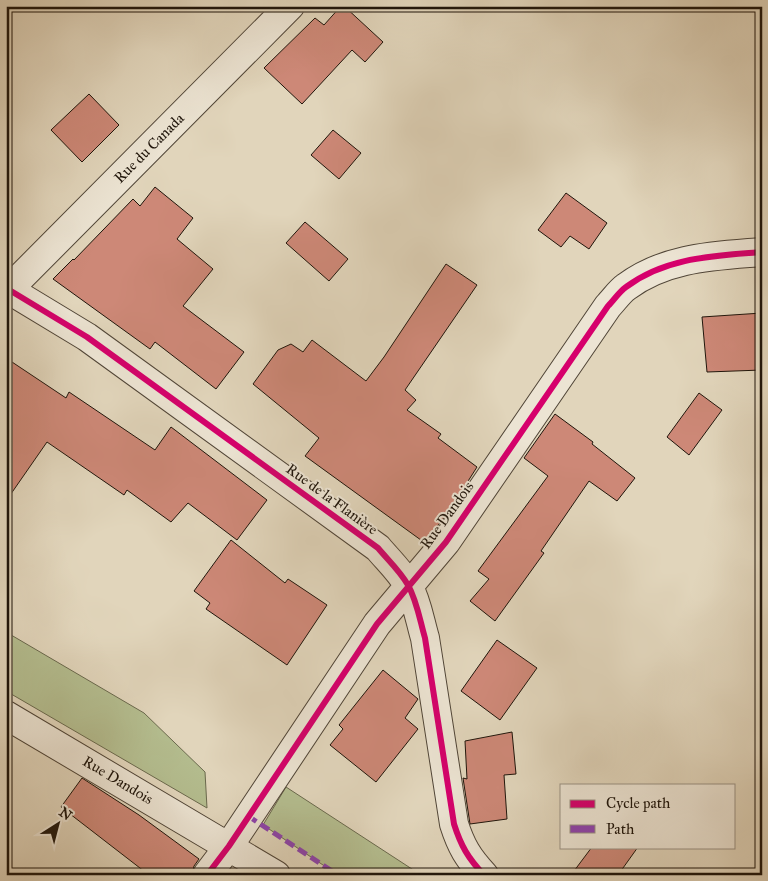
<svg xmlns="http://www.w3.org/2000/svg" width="768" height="881" font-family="'IM FELL Great Primer',serif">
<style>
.green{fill:#b4bd8f;stroke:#6a694d}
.building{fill:#cd8877;stroke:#1f150b}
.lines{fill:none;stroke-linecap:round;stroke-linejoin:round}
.street-casing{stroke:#504537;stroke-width:30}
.street{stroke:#ece4d3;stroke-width:28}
.quiet{stroke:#8e44ad;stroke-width:5;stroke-dasharray:10 5;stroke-linecap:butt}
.cycleway-casing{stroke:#ece4d3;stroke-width:9}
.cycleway{stroke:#d6006c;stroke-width:6}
.labels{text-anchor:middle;stroke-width:4;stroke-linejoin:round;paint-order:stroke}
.street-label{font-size:15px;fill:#1f150b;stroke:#ece4d3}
</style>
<rect width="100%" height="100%" fill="#e1d5bb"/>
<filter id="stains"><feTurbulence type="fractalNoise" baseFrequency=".004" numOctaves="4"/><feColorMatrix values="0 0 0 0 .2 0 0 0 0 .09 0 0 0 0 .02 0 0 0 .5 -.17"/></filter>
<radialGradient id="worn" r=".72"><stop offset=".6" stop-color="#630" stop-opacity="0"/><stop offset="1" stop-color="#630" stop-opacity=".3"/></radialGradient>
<!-- green -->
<path class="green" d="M6 632 144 713 205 772 207 808 6 691Z
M286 787 415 871 428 875H338L263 825Z"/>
<!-- building -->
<path class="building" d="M341 6H344L383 42 365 62 352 50 302 104 264 68 315 18 324 25Z
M89 94 119 125 82 162 51 130Z
M333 130 361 153 339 179 311 155Z
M155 187 193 218 177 239 213 269 183 306 244 352 216 389 155 342 150 349 53 279 73 259 74 260 133 199 140 206Z
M566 193 607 223 589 249 570 236 561 247 538 230Z
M305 222 348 259 329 281 286 243Z
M446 264 477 285 405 390 416 400 407 410 441 434 438 438 477 467 451 508 425 543 305 456 319 438 253 384 278 350 291 344 303 352 312 340 366 381 384 357Z
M762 313V370L707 372 702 317Z
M6 358 66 398 69 392 155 450 171 427 267 500 237 540 188 503 171 522 127 490 124 495 47 442 6 501Z
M699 393 722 410 689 455 667 437Z
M555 414 593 442 592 444 635 478 617 501 589 481 541 551 544 553 495 621 470 601 489 579 478 571 548 476 524 458Z
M231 540 285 583 288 579 327 605 287 665 206 609 210 603 194 591Z
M497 640 537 668 500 720 461 691Z
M383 670 418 699 405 718 418 729 376 782 330 745 343 729 339 725Z
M512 732 516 774 504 775 507 819 470 824 463 778 467 779 465 741Z
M82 778 139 815 199 859 194 866 192 875H149L61 807Z
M592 847H638L618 875H571Z"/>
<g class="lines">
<defs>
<path id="street" d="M6 288 87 337 378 548C388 560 400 571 408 585 417 601 420 621 425 638L454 824C461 846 468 858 484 875
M9 289 290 6
M6 715 276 875
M207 875 229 846 377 624 446 542 608 306C614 300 619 292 626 287 666 257 714 256 762 252"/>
</defs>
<!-- street casing -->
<use href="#street" class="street-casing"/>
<!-- street -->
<use href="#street" class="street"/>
<!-- quiet -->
<path class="quiet" d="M248 816 338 875"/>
<defs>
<path id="cycleway" d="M6 288 87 337 378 548C388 560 400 571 408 585 417 601 420 621 425 638L454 824C461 846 468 858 484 875
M207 875 229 846 377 624 446 542 608 306C614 300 619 292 626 287 666 257 714 256 762 252"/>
</defs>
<!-- cycleway casing -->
<use href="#cycleway" class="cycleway-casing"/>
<!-- cycleway -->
<use href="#cycleway" class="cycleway"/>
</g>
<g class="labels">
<!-- street labels -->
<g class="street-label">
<text transform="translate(149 148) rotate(-45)" y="5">Rue du Canada</text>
<text transform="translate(332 499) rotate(36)" y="5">Rue de la Flanière</text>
<text transform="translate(447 515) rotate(-54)" y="5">Rue Dandois</text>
<text transform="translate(118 780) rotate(31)" y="5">Rue Dandois</text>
</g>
</g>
<!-- margin -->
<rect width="768" height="881" fill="none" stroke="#e1d5bb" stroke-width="25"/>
<rect x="8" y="8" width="753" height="866" fill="none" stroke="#1f150b" stroke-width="2.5"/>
<rect x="12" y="12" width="743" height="856" fill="none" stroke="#1f150b"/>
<!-- legend -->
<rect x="560" y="784" width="175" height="65" fill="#ece4d3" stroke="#9a9183"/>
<rect x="570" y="800" width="25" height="8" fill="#d6006c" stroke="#9a9183"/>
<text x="606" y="808" font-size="15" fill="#1f150b">Cycle path</text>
<rect x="570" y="825" width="25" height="8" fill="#8e44ad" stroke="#9a9183"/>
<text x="606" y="834" font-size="15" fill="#1f150b">Path</text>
<!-- north arrow -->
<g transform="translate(58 824) rotate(36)" stroke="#ece4d3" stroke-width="4" paint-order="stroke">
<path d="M0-4L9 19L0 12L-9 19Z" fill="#1f150b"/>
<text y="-8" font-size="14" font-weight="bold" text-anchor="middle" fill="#1f150b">N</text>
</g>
<rect width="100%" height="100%" filter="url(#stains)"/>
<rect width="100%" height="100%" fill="url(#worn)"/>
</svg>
